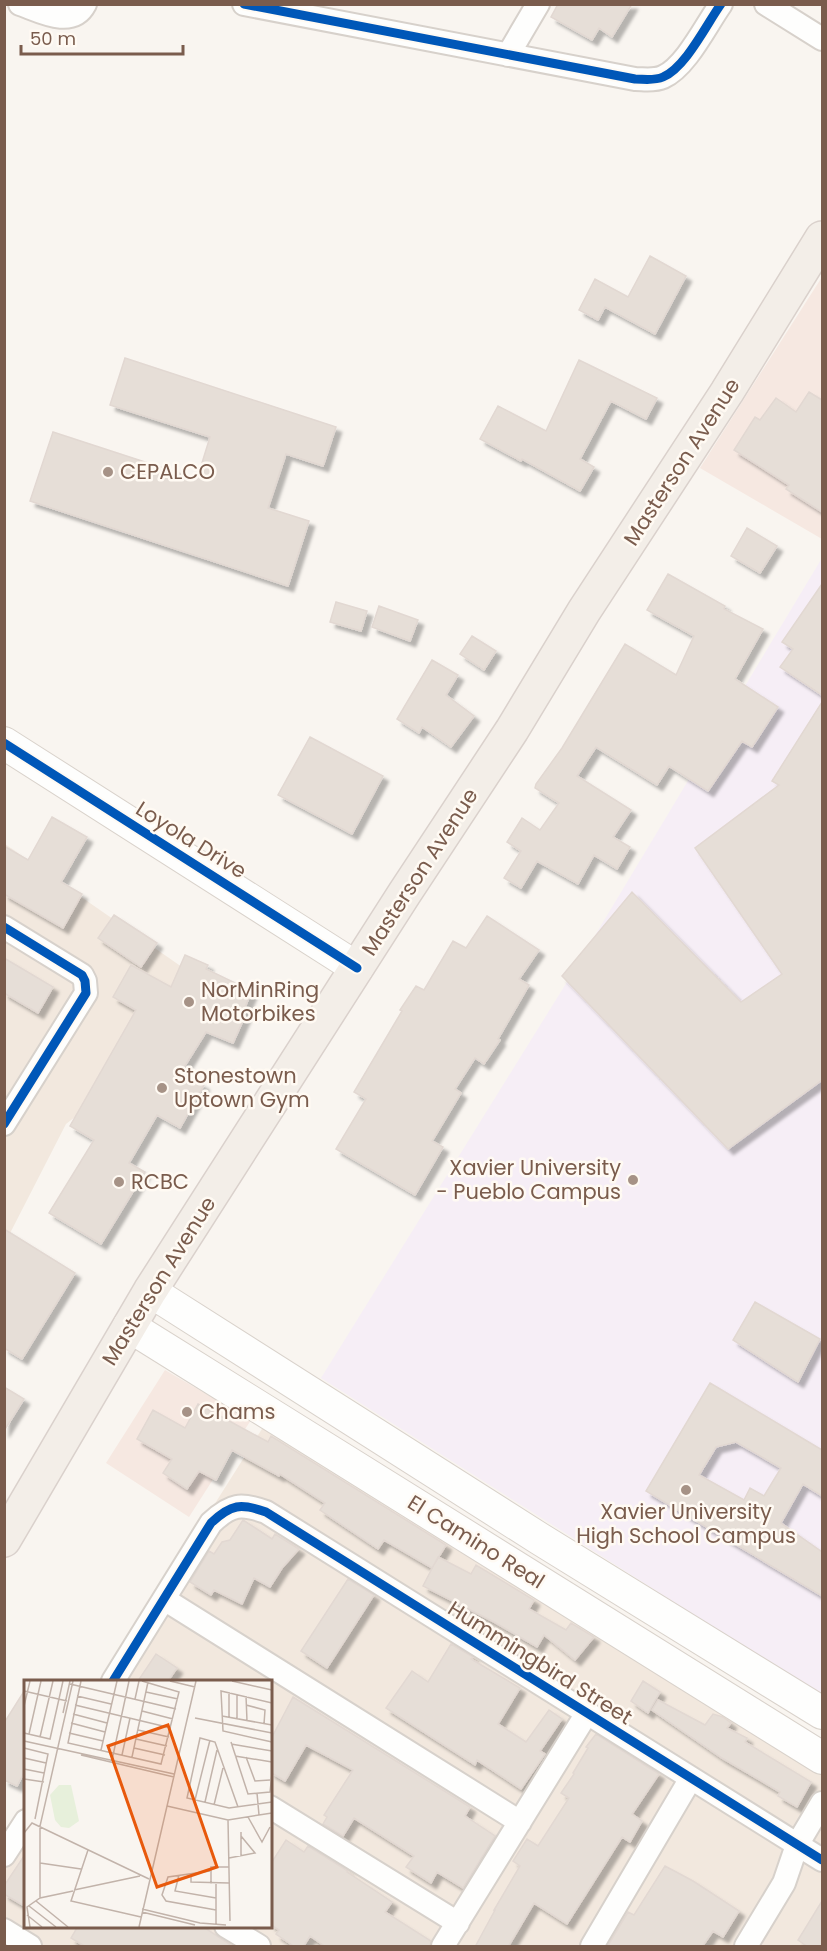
<svg xmlns="http://www.w3.org/2000/svg" width="827" height="1951" font-family="Poppins,sans-serif">
<style>
.residential{fill:#f2e8de}
.commercial{fill:#f6e8e1}
.education{fill:#f6eef6}
.building{fill:#e6ded7;stroke:#e2d8d2;stroke-width:1.5;fill-rule:evenodd;filter:url(#shadow)}
.lines{fill:none;stroke-linecap:round;stroke-linejoin:round}
.street-casing{stroke:#d7d1cb;stroke-width:26}
.secondary-casing{stroke:#d9d2cb;stroke-width:34}
.primary-casing{stroke:#dad1cc;stroke-width:36}
.street{stroke:#fefefd;stroke-width:22}
.secondary{stroke:#fefefd;stroke-width:32}
.primary{stroke:#f3eee8;stroke-width:33}
.cycleway-casing{stroke:#fffaf3;stroke-width:13}
.cycleway{stroke:#0057b8;stroke-width:9}
.poi-dot{fill:#a69286;stroke:#fffaf3;stroke-width:2}
.labels{text-anchor:middle;stroke-width:5;stroke-linejoin:round;paint-order:stroke}
.street-label{font-size:21px;fill:#7a5c4d;stroke:#fffaf3}
.poi-label{font-size:21px;fill:#7a5c4d;stroke:#fffaf3;text-anchor:start}
.inset-road{fill:none;stroke:#c2b3aa;stroke-width:1.5}
.view{fill:#e8590c;fill-opacity:0.15;stroke:#e8590c;stroke-width:3}
.inset-edge{fill:none;stroke:#7a5c4d;stroke-width:3}
</style>
<defs>
<filter id="shadow"><feDropShadow dx="5.5" dy="5.5" stdDeviation="1.5" flood-color="#0004"/></filter>
</defs>
<rect width="100%" height="100%" fill="#f9f5f0"/>
<!-- residential -->
<path class="residential" d="M5 844 228 999 66 1124 5 1243Z
M267 1421 822 1768V1946H5L4 1837 25 1804 26 1926H270V1681H103Z"/>
<!-- commercial -->
<path class="commercial" d="M822 277V539L700 468Z
M165 1370 251 1420 189 1517 106 1463Z"/>
<!-- education -->
<path class="education" d="M822 558V1696L321 1378 567 982Z"/>
<!-- building -->
<path class="building" d="M558 4H632L612 37 599 28 592 40 551 17Z
M650 256 686 276 655 334 605 307 598 320 579 310 595 279 628 297Z
M125 358 336 427 323 466 286 454 268 508 309 521 288 586 30 501 53 432 197 479 210 437 110 405Z
M579 360 657 398 646 419 611 401 580 459 594 467 580 491 522 459 521 461 480 439 498 406 546 431Z
M809 392 822 400V512L786 489 789 485 734 450 755 417 760 420 776 398 796 412Z
M747 528 777 546 760 573 731 556Z
M668 574 725 606 724 609 763 629 735 679 778 707 752 747 742 741 708 791 669 766 657 785 596 747 577 776 631 810 613 837 630 847 617 869 594 855 578 884 537 861 521 888 504 878 521 851 507 842 522 818 540 830 559 803 535 788 536 784 562 748 625 644 676 675 694 636 647 610Z
M822 584V695L780 667 793 649 782 642Z
M336 602 367 611 361 631 330 622Z
M379 606 418 620 410 641 372 627Z
M472 636 496 651 484 670 460 654Z
M432 660 458 675 446 695 474 716 451 747 422 727 419 733 397 719Z
M822 702V1080L728 1149 562 976 632 892 741 1002 782 974 695 848 779 785 772 781Z
M310 737 383 776 352 834 278 795Z
M52 817 87 837 61 882 82 894 63 928 4 894V846L28 860Z
M114 915 157 943 141 967 98 938Z
M487 916 539 950 519 979 529 985 498 1039 500 1040 484 1064 475 1058 455 1089 461 1093 432 1141 443 1147 415 1195 336 1149 366 1099 354 1092 402 1011 400 1010 416 986 424 990 453 941 466 948Z
M185 955 208 965 206 969 252 991 242 1014 245 1016 233 1043 206 1032 181 1072 204 1085 180 1128 157 1115 129 1163 145 1172 101 1244 49 1213 94 1140 70 1126 136 1010 113 997 131 965 171 987Z
M4 958 53 987 38 1013 4 993Z
M4 1229 75 1273 22 1359 4 1348Z
M755 1302 820 1339 798 1382 733 1340Z
M710 1383 822 1450V1496L803 1484 781 1523 822 1552V1596L646 1491ZM736 1442 781 1468 764 1496 750 1488 744 1500 699 1475 716 1447Z
M4 1387 24 1399 4 1431Z
M198 1404 268 1442 271 1436 446 1545 432 1568 384 1540 378 1549 320 1510 325 1503 280 1474 279 1476 232 1450 216 1480 199 1471 187 1489 163 1473 172 1459 137 1439 153 1410 185 1428Z
M243 1520 272 1539 275 1534 299 1549 282 1568 270 1587 254 1578 242 1604 214 1590 211 1595 190 1582 209 1551 214 1554 222 1542 230 1540Z
M438 1557 471 1574 476 1565 534 1600 529 1609 566 1630 571 1623 594 1637 575 1660 544 1635 537 1647 494 1622 423 1586Z
M348 1579 374 1595 327 1668 301 1651Z
M451 1644 473 1657 471 1659 520 1688 498 1724 526 1742 549 1710 562 1719 540 1751 545 1754 521 1789 477 1760 475 1765 386 1708 412 1671 428 1682Z
M156 1654 177 1668 168 1681H138Z
M643 1681 660 1692 648 1713 631 1701Z
M26 1688V1769L17 1786 4 1780V1723Z
M293 1697 470 1807 465 1816 495 1836 463 1888 437 1872 431 1883 406 1867 414 1856 354 1818 343 1836 323 1824 327 1817 324 1815 353 1770 306 1745 285 1781 270 1772V1741Z
M658 1700 705 1725 713 1714 723 1717 731 1723 727 1728 747 1738 745 1742 811 1782 797 1807 778 1796 780 1792 722 1758 652 1710Z
M596 1734 659 1774 632 1814 642 1821 630 1842 622 1837 567 1924 534 1903 508 1947H475L495 1910H494L520 1866 513 1861 527 1839 538 1846 569 1798 561 1793 574 1774 573 1773 588 1748 586 1747Z
M286 1840 304 1852 308 1846 348 1871 347 1872 392 1902 385 1912 431 1941 430 1947H326L310 1936 303 1947H295L276 1934 279 1930 270 1924V1865Z
M26 1853V1907L4 1894V1886Z
M665 1866 693 1881 739 1911 723 1937 713 1931 702 1947H607L628 1912 634 1915Z
M822 1901V1947H808L798 1940Z
M78 1926H202L234 1947H86L71 1938Z"/>
<g class="lines">
<defs>
<path id="street" d="M20 4C40 11 72 29 85 4
M244 4 635 79C644 79 654 81 663 77 686 67 706 25 721 4
M766 4 822 39
M508 55 538 4
M4 927 82 975 85 981 86 993 4 1124
M164 1599 520 1822
M113 1681 211 1523C231 1504 241 1503 266 1512L822 1860
M270 1807 458 1923
M4 1855 26 1821
M226 1926 259 1946
M4 1930 30 1946
M443 1946 587 1713
M592 1946 691 1778
M746 1946 784 1883 797 1845 822 1803"/>
<path id="secondary" d="M4 743 357 968
M150 1291 540 1539 822 1713
M129 1326 822 1758"/>
<path id="primary" d="M4 1540 150 1291 404 894 512 730 584 611 727 392 822 238"/>
</defs>
<!-- street casing -->
<use href="#street" class="street-casing"/>
<!-- secondary casing -->
<use href="#secondary" class="secondary-casing"/>
<!-- primary casing -->
<use href="#primary" class="primary-casing"/>
<!-- street -->
<use href="#street" class="street"/>
<!-- secondary -->
<use href="#secondary" class="secondary"/>
<!-- primary -->
<use href="#primary" class="primary"/>
<defs>
<path id="cycleway" d="M244 4 635 79C644 79 654 81 663 77 686 67 706 25 721 4
M4 743 357 968
M4 927 82 975 85 981 86 993 4 1124
M113 1681 211 1523C231 1504 241 1503 266 1512L822 1860"/>
</defs>
<!-- cycleway casing -->
<use href="#cycleway" class="cycleway-casing"/>
<!-- cycleway -->
<use href="#cycleway" class="cycleway"/>
</g>
<!-- markers -->
<g class="poi-dot">
<circle cx="108" cy="472" r="6"/>
<circle cx="189" cy="1002" r="6"/>
<circle cx="162" cy="1088" r="6"/>
<circle cx="633" cy="1180" r="6"/>
<circle cx="119" cy="1182" r="6"/>
<circle cx="187" cy="1412" r="6"/>
<circle cx="686" cy="1490" r="6"/>
</g>
<g class="labels">
<!-- street labels -->
<g class="street-label">
<text transform="translate(682 462) rotate(-57)" y="7">Masterson Avenue</text>
<text transform="translate(191 840) rotate(32)" y="7">Loyola Drive</text>
<text transform="translate(420 872) rotate(-57)" y="7">Masterson Avenue</text>
<text transform="translate(159 1281) rotate(-58)" y="7">Masterson Avenue</text>
<text transform="translate(476 1542) rotate(32)" y="7">El Camino Real</text>
<text transform="translate(540 1663) rotate(32)" y="7">Hummingbird Street</text>
</g>
<!-- poi labels -->
<g class="poi-label">
<text x="120" y="479">CEPALCO</text>
<text x="201" y="997">NorMinRing<tspan x="201" dy="24">Motorbikes</tspan></text>
<text x="174" y="1083">Stonestown<tspan x="174" dy="24">Uptown Gym</tspan></text>
<text x="621" y="1175" text-anchor="end">Xavier University<tspan x="621" dy="24">- Pueblo Campus</tspan></text>
<text x="131" y="1189">RCBC</text>
<text x="199" y="1419">Chams</text>
<text x="686" y="1519" text-anchor="middle">Xavier University<tspan x="686" dy="24">High School Campus</tspan></text>
</g>
</g>
<!-- overview -->
<g transform="translate(24 1680)">
<rect width="248" height="248" fill="#f9f5f0"/>
<path d="M35 105H47L55 141 45 148 37 147 31 140 26 115Z" fill="#e7f0db"/>
<path class="inset-road" d="M57 1 44 63 137 84 155 12 118 1M146 1 171 7M208 1 248 10M46 4 152 29M0 11 43 21M122 12 154 19M205 12V38M213 14V39M53 16 87 24M222 16 223 41M111 19 115 1M248 23 197 11 199 51 248 62M51 25 147 48M222 25 241 30 240 44M0 26 6 1M118 31 149 39M39 33 46 1M49 34 83 43M198 36 248 45M171 38 248 53M47 43 81 52M114 50 145 57M0 53 26 59 39 1M45 53 79 61M5 54 17 1M16 57 29 1M112 59 143 66M0 61 150 94M207 62 224 114 246 112 248 94M207 64 248 71M0 68 24 74 11 139M110 68 141 75M77 70 93 1M57 75 150 97M98 75 106 38M211 76 248 82M108 77 124 2M222 77 231 101 246 100M0 78 22 83M88 80 105 1M0 89 20 93M0 99 20 102M233 113 235 135M171 120 186 60M181 122 193 70M190 125 199 88M143 126 204 140 248 133M214 127 191 62 176 58 163 118 205 128 248 122M224 137 238 162 246 147M204 140 206 241M217 152V177M0 153 8 143 125 199M64 170 47 221 117 237M205 178 231 173 217 156M16 183 57 189M186 191 144 197 138 215 142 221 192 230M167 194V202L205 203M155 195 151 211 192 218M187 204V187H205M192 204V245M50 210 116 196M16 218V146L49 1M12 221 44 247M5 226 32 247M118 229 176 243 202 245M118 232 171 245M3 235 18 247M6 247 3 227 16 218 49 211M115 247 172 1"/>
<path class="view" d="M144 45 193 187 133 207 84 66Z"/>
<rect width="248" height="248" class="inset-edge"/>
</g>
<!-- border -->
<rect width="827" height="1951" fill="none" stroke="#7a5c4d" stroke-width="12"/>
<!-- scale -->
<path d="M21 45v9h162v-9" fill="none" stroke="#7a5c4d" stroke-width="3"/>
<text x="30" y="45" font-size="18" fill="#7a5c4d" stroke="#fffaf3" stroke-width="4.5" paint-order="stroke">50 m</text>
</svg>
